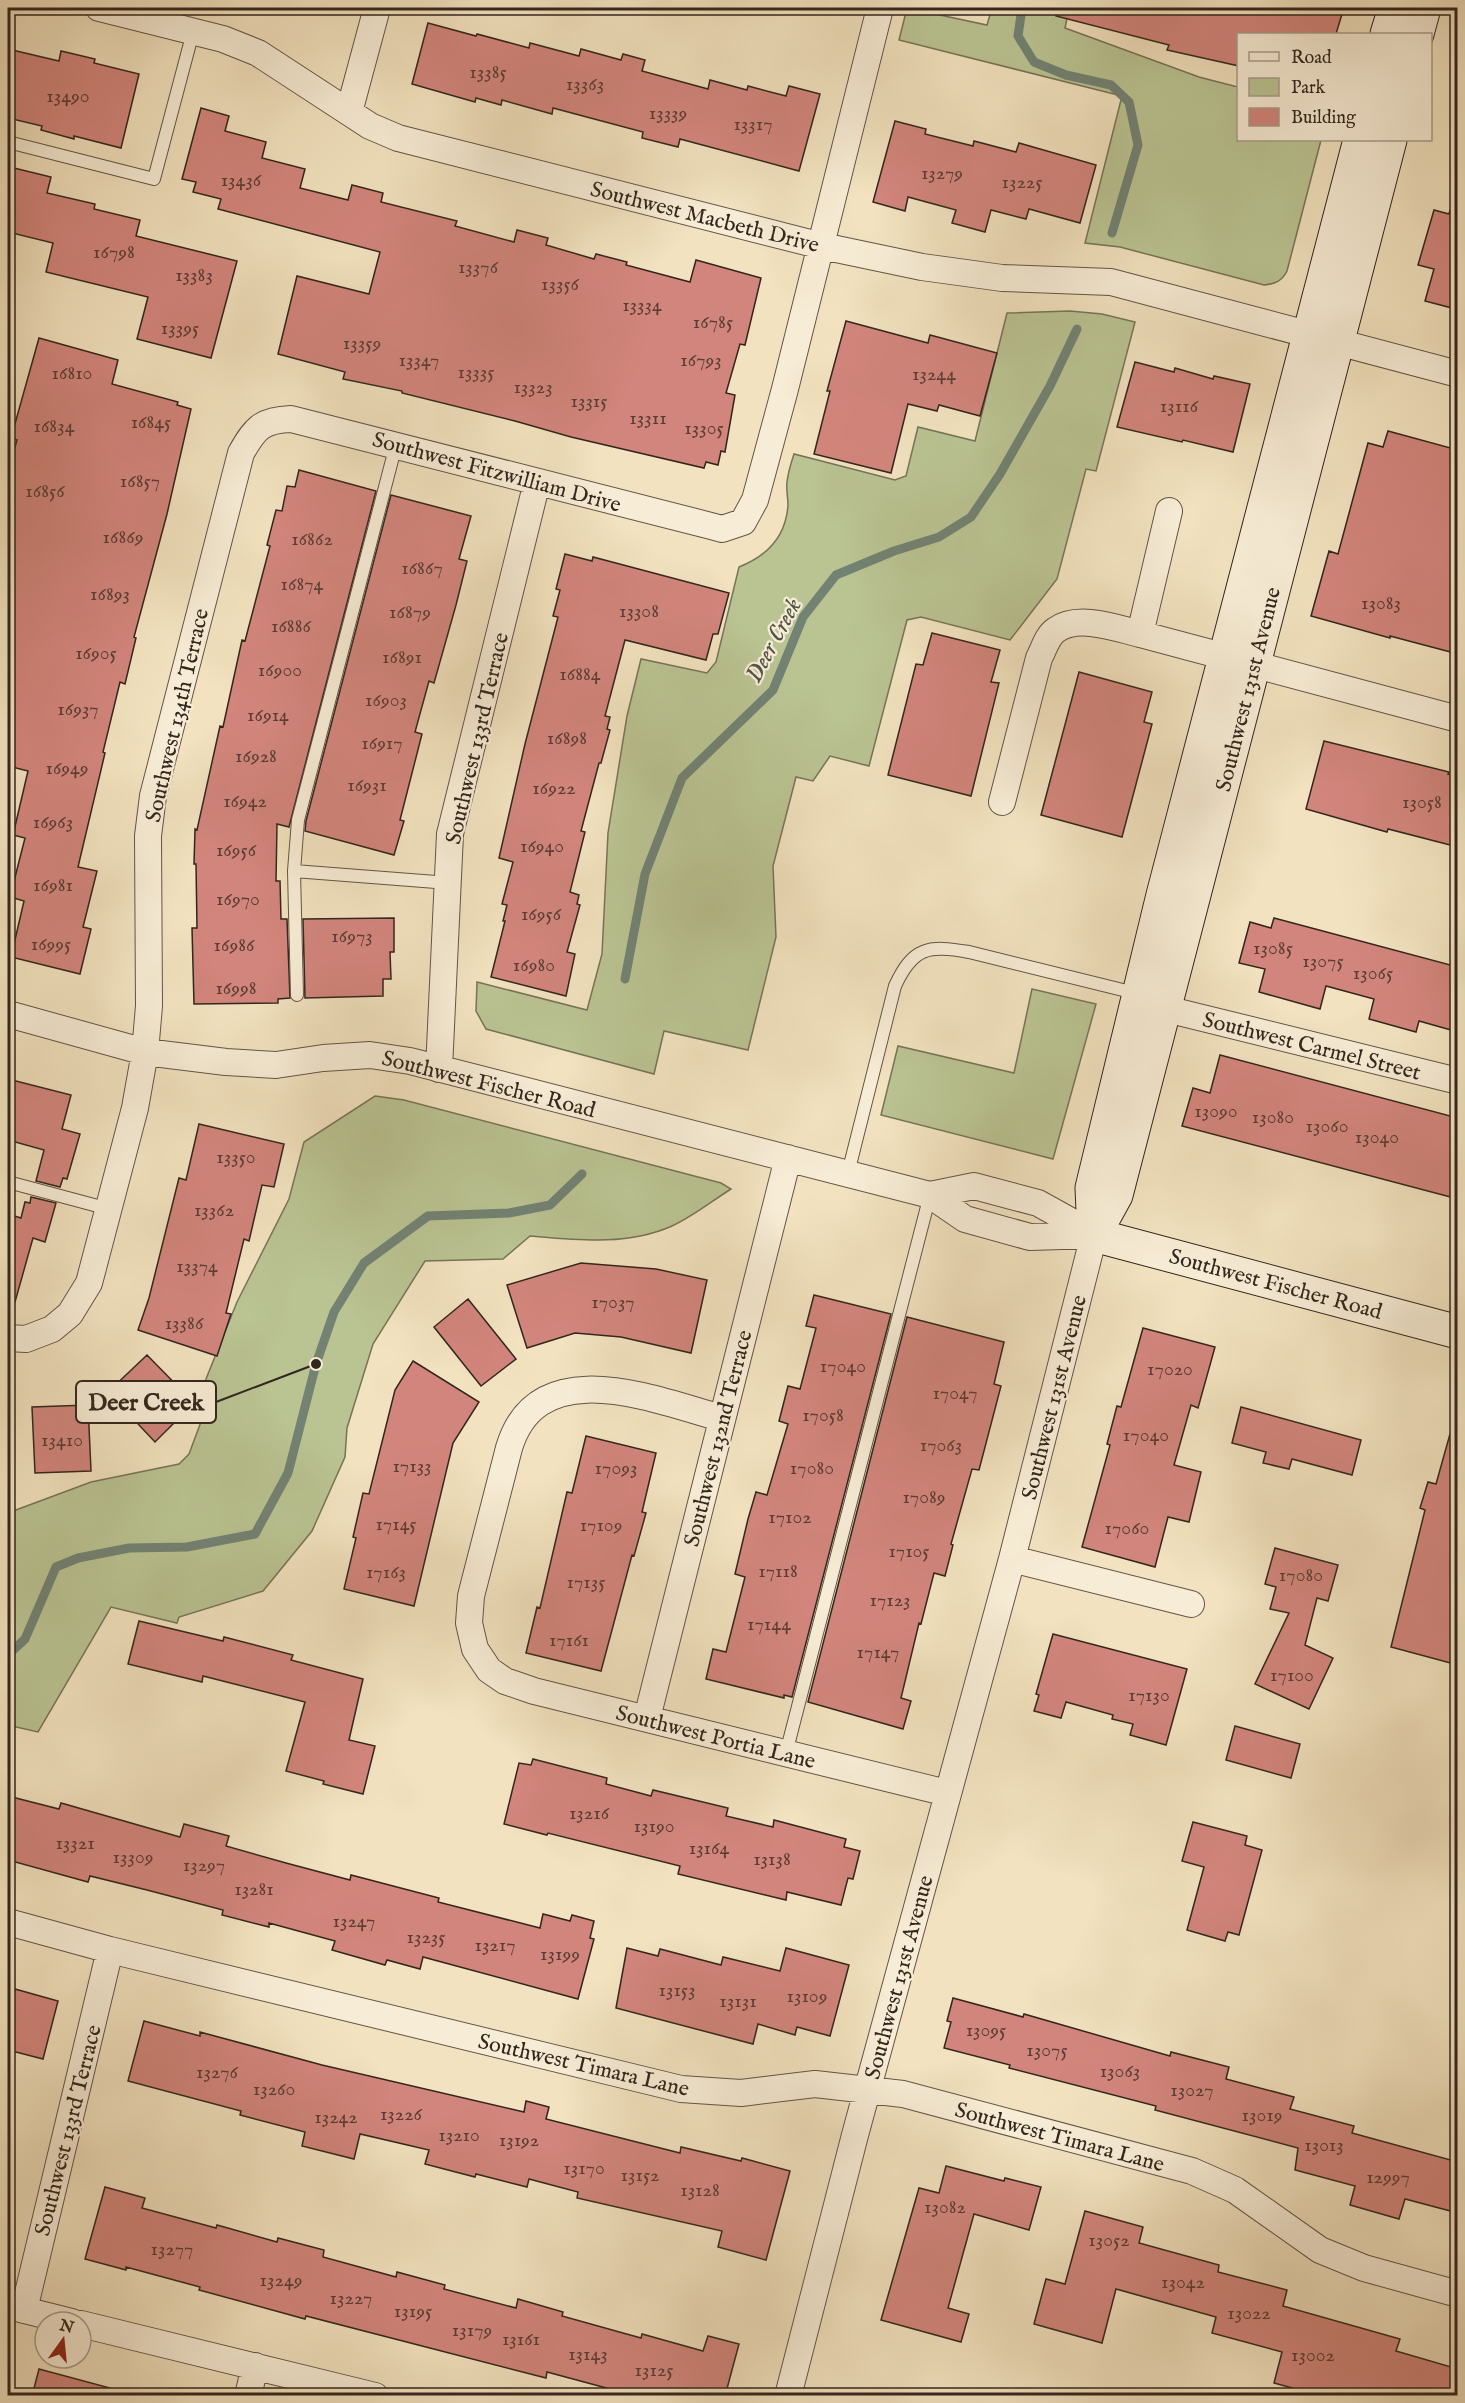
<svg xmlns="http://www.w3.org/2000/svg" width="1465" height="2403" font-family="'IM FELL English',serif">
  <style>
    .green { fill: #bac392; stroke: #767458; stroke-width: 1.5 }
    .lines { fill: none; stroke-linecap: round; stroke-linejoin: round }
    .stream { stroke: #728273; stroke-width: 9 }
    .building { fill: #d2857c; stroke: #32261d; stroke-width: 1.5 }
    .lane-casing { stroke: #625546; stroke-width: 14 }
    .street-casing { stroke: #625546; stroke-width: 28 }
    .secondary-casing { stroke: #32261d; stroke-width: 35 }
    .lane { stroke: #f7ecd5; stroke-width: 12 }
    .street { stroke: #f7ecd5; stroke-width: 26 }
    .secondary { stroke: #f7ecd5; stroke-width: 33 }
    .labels { text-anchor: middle; stroke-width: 4.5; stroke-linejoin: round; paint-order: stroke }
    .number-label { font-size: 20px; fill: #5a3e35 }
    .street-label { font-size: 22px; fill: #32261d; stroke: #f7ecd5 }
    .water-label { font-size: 24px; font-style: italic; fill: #525448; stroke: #f7ecd5 }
    .leader { fill: none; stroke: #32261d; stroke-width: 2 }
    .callout-dot { fill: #32261d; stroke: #f7ecd5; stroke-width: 2 }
    .callout { fill: #f7ecd5; stroke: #32261d; stroke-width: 2 }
    .callout-label { font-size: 24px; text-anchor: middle; font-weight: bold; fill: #32261d }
  </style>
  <rect width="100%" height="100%" fill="#f2e2bf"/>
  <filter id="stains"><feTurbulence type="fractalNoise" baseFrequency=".00333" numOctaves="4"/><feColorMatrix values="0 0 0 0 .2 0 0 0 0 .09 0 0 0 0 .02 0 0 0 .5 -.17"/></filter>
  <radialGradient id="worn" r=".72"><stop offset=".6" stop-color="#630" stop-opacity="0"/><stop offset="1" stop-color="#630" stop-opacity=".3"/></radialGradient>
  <path class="green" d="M907,8l80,17 5,-17h80l-3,1 -4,19 134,49 39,10v53h83l-34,131c-5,10 -12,13 -23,14l-144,-38 -35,-4 37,-147 -223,-56z
    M1070,311l32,3 33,8 -39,149 -10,-2 -29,110 -47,61 -89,-23 -14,3 -38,146 -39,-10 -17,25 -17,-4 -23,89 3,71 -28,113 -84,-19 -10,43 -168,-45 -10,-18 1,-29 110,28 15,-56 6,-121 19,-117 14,-57 66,14 9,-11 23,-95c28,-11 47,-31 49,-62 0,-8 -2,-15 -1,-23 1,-9 4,-19 7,-28l101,26 11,-4 12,-49 57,14 32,-128z
    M1032,989l64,15 -43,155 -172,-44 17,-69 116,27z
    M375,1096l29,4 317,83 10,6c-19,12 -39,28 -59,37 -45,20 -95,14 -142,10l-27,23 -78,2 -52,83 -26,84 -2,29 -33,74 -49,60 -84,26 -2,6 -66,-16 -73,125 -26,-6 -4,5v-215l8,-6 75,-28 88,-18 10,-10 13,-35 4,-40 31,-77 52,-103 15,-57z"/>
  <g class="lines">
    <path class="stream" d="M1022,8l-4,28 16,26 32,13 45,10 18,17 9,43 -26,88
      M625,979l20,-105 37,-96 91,-88 30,-73 33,-42 58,-24 45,-14 32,-20 29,-43 50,-88 27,-57
      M8,1655l17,-16 31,-72 22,-9 51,-10 58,-1 68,-13 33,-61 28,-109 18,-52 30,-49 64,-47 81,-3 41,-8 32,-31"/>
  </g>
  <path class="building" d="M1057,8h275l-1,3 11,3 -6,20h-97v32l-72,-16 2,-5 -113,-29z
    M428,23l48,13 1,-2 52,14 1,-5 49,13 2,-7 40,11 2,-6 22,6 -3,11 66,18 2,-9 37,10 1,-4 38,10 3,-10 31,8 -21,77 -119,-32 -2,8 -36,-9 1,-6 -90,-24 -1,6 -50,-14 -1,5 -25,-7 -1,4 -63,-18z
    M8,49l51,12 2,-10 34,8 -1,4 45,11 -18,74 -47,-12v3l-33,-9 1,-4 -34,-8z
    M201,108l28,8 -4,15 41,11 -4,16 43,11 -5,19 48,12 4,-15 31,8 -2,9 76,19 -2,5 59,16 3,-12 31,8 -2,7 48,14 2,-5 31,8 -1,3 64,17 6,-22 65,18 -16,67 -5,-1 -14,49 9,2 -10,57 -4,-1 -3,14 -12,-3 -2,6 -133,-31 -56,-16 -113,-28v-2l-59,-12 2,-7 -67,-18 19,-78 72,18 11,-42 -162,-43 3,-10 -28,-7 3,-10 -14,-3z
    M895,121l31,8 -1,5 48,12 1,-5 42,11 3,-9 77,22 -16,58 -51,-14 -3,10 -35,-9 -6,22 -33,-9 4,-13 -48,-13 -3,14 -32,-9z
    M14,168l37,9 -4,16 48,11 -1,5 46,11 -4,16 101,25 -26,97 -74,-19 11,-42 -102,-25 7,-29 -45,-11v-38z
    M1434,210l15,4 1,-4 8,1v78l-6,19 -27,-7 9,-32 -16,-4z
    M846,321l82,22 2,-8 67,18 -17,63 -41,-11 -2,6 -29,-7 -17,69 -77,-19 16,-63h-3z
    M39,338l79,22 -6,24 66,18 -1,3 14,4 -24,105 -33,123 2,1 -11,46 -5,-2 -17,70 2,1 -27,114 19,4 -14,56 8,2 -11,45 -69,-17 13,-56 -14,-4 15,-59 -12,-3 15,-64 -20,-5v-294l9,-32 -6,-2z
    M1135,362l39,10 1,-4 38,11 1,-3 36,8 -17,68 -50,-12 -1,2 -65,-15z
    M1388,431l70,19v204l-68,-18v2l-79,-22 18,-65 9,3 30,-111 15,4z
    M299,470l77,21 -87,336 -12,-3 -1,57h4l1,38h6l3,79 -12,1v4l-84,1 -2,-76h5l-1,-64h-2l1,-35 2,1 23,-104 3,1 19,-87 3,1 25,-95 -3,-1 9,-35 6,1 5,-25 8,1z
    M391,495l80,21 -12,43 8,2 -11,44 -22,78 -5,-2 -14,51 7,2 -22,86 4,1 -10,34 -89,-24 1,-10z
    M565,554l27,7 1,-4 136,36 -11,41h-5l-7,26 -81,-20 -20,76 5,1 -3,12 3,1 -9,33h-2l-18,68 4,1 -15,60 9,3 -2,9 3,1 -13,47 8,2 -9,42 -75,-19 14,-56h-2l4,-16 -5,-1 11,-42 -14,-4 26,-114 33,-127 -5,-1 7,-26 -4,-1z
    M932,633l68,17 -9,32 8,1 -28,113 -83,-21 28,-111 7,1z
    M1079,672l73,20 -8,30 8,2 -30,113 -81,-22z
    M1324,741l125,31 -1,2 10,3v70l-70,-18 -1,3 -81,-23z
    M394,918v34h-4l1,27h-8v17l-78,2 -2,-79z
    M1274,918l184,49v65l-39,-11 -3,11 -47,-13 5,-20 -48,-13 -6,23 -61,-17 6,-23 -26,-6 11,-41 21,6z
    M1220,1055l238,63v81l-276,-73 11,-38 17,5z
    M8,1079l63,16 -9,34 18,5 -13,45 -4,-1 -3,9 -24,-6 8,-31 -36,-10z
    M199,1124l85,20 -10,43 -12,-2 -13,56 -5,-2 -18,74 5,1 -14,42 -79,-26 11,-32 30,-120 7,2z
    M31,1197l25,6 -11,39 -12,-4 -18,64 -7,-1v-87l13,4 4,-16 5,1z
    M581,1263l75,6 51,11 -16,73 -70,-16 -46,-4 -48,15 -20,-63z
    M814,1295l77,19 -99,383 -8,-2v3l-78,-19 7,-30 13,3 19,-75 -10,-3 13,-55 8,-27 11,3 21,-71 -9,-3 9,-35 12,3 16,-61 -10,-2z
    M468,1299l48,60 -35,27 -47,-59z
    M907,1317l97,25 -10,42 7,2 -22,84 -7,-1 -21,75 2,1 -8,31 -11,-3 -13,51 -2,-1 -18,75 10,3 -8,28 -95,-27z
    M1143,1328l72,19 -17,61 -7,-3 -17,60 27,7 -12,50 -21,-5 -13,50 -73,-20 28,-102 -3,-1 10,-38 4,1z
    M147,1355l47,48 -39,39 -47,-50z
    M413,1361l66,41 -26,41 -39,163 -70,-17 12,-51 -3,-1 10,-44 6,1 26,-104z
    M88,1405l3,66 -56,2 -3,-66z
    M1241,1407l120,33 -9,35 -60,-16 -3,10 -26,-6 3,-11 -34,-9z
    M1450,1434l8,1v230l-67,-18 34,-137 -5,-2 8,-26 8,2z
    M586,1436l70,17 -14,59 4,1 -12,43 -2,-1 -31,116 -75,-18 11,-46 3,1 27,-116 5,1z
    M1275,1548l63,17 -10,36 -11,-3 -12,47 28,13 -24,51 -54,-25 34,-71 -19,-4 6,-22 -11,-3z
    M139,1621l84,20 1,-4 69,18 -2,5 72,19 -14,61 26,6 -12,48 -40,-10 1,-3 -38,-10 19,-69 -102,-26 -1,6 -74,-18z
    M1053,1634l134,35 -21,76 -36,-10 3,-11 -21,-5 1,-4 -47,-13 -5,16 -27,-7 5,-16 -3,-1z
    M1235,1726l65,18 -9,34 -65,-18z
    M533,1759l74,19 -1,6 45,12 2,-6 75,18 -2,8 47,11 1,-7 72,19 -2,8 16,4 -7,28 -5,-1 -7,27 -54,-13 -1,8 -108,-26 2,-8 -132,-33 -1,2 -43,-11 15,-61 12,2z
    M8,1796l51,13 2,-6 119,34 4,-13 45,12 -3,10 60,17 64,17 1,-5 88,23 -1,4 102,26 3,-14 27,7 2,-6 22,6 -4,17 4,1 -16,60 -155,-42 -3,12 -33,-9 -2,5 -53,-15 3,-9 -66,-18v4l-47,-12 1,-5 -76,-20 -57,-14 -2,6 -80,-22z
    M1193,1822l54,14 -2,9 17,5 -23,85 -11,-3 -3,9 -38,-11 17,-63 -22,-6z
    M627,1948l31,8 2,-7 61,16 2,-8 57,14 6,-23 63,17 -19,71 -33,-9 -2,8 -37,-11 -5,20 -137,-36z
    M15,1989l43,12 -15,58 -35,-9v-33z
    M953,1998l70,19 1,-3 146,42 1,-4 58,15 -3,12 68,18 -4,12 64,17 -2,7 106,29v51l-53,-14 -6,20 -49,-14 5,-19 -60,-16 3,-22 -143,-38 1,-4 -147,-38 1,-3 -66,-17 7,-26 -4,-1z
    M144,2021l56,15v-4l122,33 202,47 2,-11 23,6 -3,12 134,34 1,-6 60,14 1,-3 48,13 -24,89 -48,-13 4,-16 -145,-33 1,-6 -49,-13 -2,8 -51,-13 -1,3 -50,-13 4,-14 -69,-16 -6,25 -52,-13 3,-14 -65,-17 1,-4 -113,-30z
    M946,2166l58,15 1,-3 36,9 -12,43 -55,-16 -26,94 21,6 -8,28 -80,-22 38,-132 20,5z
    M105,2187l40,11 -3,10 74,20 1,-3 60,17 1,-4 46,12 -1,7 73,20 1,-5 48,13 -1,4 72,19 2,-9 45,13 -1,4 79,22 1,-4 61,17 5,-15 31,8 -14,52h-89l-89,-24 -1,6 -240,-62 -1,3 -106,-29 1,-3 -74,-20v3l-41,-11z
    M1085,2211l58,16 -4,16 80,22 -1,7 69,18 -4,16 117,33 -4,12 62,18v27h-137l-47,-13 8,-31 -70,-19 4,-16 -100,-28 -14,54 -68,-19 12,-45 19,5z
    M39,2369l71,19 -1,8h-77z"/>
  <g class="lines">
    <g class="lane-casing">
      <path id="lane" d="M8,142l146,37 39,-147
        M294,871l155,12
        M297,995l-3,-124 4,-51 98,-375
        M848,1173l47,-187c18,-39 33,-41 74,-34l170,42
        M8,1182l101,27
        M786,1753l144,-558"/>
    </g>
    <g class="street-casing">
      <path id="street" d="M99,8l124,31 35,14 112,73 28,12 424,108 100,21 80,11 109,4 347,92
        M349,112l28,-104
        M1140,634l29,-123
        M1002,802l37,-144c5,-9 8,-22 17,-28 22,-16 60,-2 84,4l318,85
        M1166,1009l292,72
        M8,1014l137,38 81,10 50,3 47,-7 47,-3 40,6 520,134 35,24 65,18 64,-2
        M439,1069l11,-235 87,-352
        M930,1195l44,-9 64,17 56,31
        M8,1338l18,1 26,-10 18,-15 19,-31 46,-175 10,-56 4,-46 -1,-170 5,-40 88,-343c14,-25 21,-33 50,-34l420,107 11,3 21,-7 12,-22 30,-111 95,-381
        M721,1418c-66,-18 -183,-67 -212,30l-38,148 -2,27 6,26 14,21 16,11 29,10 413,102
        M1012,1559l179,45
        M647,1718l141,-560
        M8,1922l102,28 571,139 60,4 74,-9 88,10 289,77 43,19 85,60 44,18 94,26
        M8,2306l64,16
        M24,2310l86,-360
        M81,2324l294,72
        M248,2396l7,-30
        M788,2396l67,-261 157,-576 82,-324"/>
    </g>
    <g class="secondary-casing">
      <path id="secondary" d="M1387,34l8,-26
        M1417,34l7,-26
        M1094,1235l22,-40 274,-1055
        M1094,1235l-2,-47 71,-293 197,-755
        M1094,1235l364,97"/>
    </g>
    <use href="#lane" class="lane"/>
    <use href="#street" class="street"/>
    <use href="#secondary" class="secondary"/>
  </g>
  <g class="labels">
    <g class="number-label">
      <text x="488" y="78">13385</text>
      <text x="585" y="90">13363</text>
      <text x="68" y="102">13490</text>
      <text x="668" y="119">13339</text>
      <text x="753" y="130">13317</text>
      <text x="942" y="179">13279</text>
      <text x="241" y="186">13436</text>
      <text x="1022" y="188">13225</text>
      <text x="114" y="258">16798</text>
      <text x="478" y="273">13376</text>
      <text x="194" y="281">13383</text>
      <text x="560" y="290">13356</text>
      <text x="642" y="311">13334</text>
      <text x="713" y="328">16785</text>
      <text x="180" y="334">13395</text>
      <text x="362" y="349">13359</text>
      <text x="419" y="366">13347</text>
      <text x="701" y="366">16793</text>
      <text x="476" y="378">13335</text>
      <text x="72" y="379">16810</text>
      <text x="934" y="380">13244</text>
      <text x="533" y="393">13323</text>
      <text x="589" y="407">13315</text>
      <text x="1179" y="412">13116</text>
      <text x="648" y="424">13311</text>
      <text x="151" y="428">16845</text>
      <text x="54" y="432">16834</text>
      <text x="704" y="434">13305</text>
      <text x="140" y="487">16857</text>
      <text x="45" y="497">16856</text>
      <text x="123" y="543">16869</text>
      <text x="312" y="545">16862</text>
      <text x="422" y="574">16867</text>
      <text x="302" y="590">16874</text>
      <text x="110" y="600">16893</text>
      <text x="1381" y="609">13083</text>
      <text x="639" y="617">13308</text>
      <text x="410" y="618">16879</text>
      <text x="291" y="632">16886</text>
      <text x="96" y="659">16905</text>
      <text x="402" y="663">16891</text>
      <text x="280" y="676">16900</text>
      <text x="580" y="680">16884</text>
      <text x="386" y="706">16903</text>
      <text x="78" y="715">16937</text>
      <text x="268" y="721">16914</text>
      <text x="567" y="744">16898</text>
      <text x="382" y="749">16917</text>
      <text x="256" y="762">16928</text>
      <text x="67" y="774">16949</text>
      <text x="367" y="791">16931</text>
      <text x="554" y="794">16922</text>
      <text x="245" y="807">16942</text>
      <text x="1422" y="808">13058</text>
      <text x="53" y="828">16963</text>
      <text x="542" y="852">16940</text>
      <text x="236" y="856">16956</text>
      <text x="53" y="891">16981</text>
      <text x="238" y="905">16970</text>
      <text x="541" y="920">16956</text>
      <text x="352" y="942">16973</text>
      <text x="51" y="950">16995</text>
      <text x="234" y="951">16986</text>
      <text x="1273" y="954">13085</text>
      <text x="1323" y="967">13075</text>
      <text x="534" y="971">16980</text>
      <text x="1373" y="979">13065</text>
      <text x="236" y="994">16998</text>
      <text x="1216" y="1117">13090</text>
      <text x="1273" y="1123">13080</text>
      <text x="1327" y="1132">13060</text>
      <text x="1377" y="1143">13040</text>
      <text x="236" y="1163">13350</text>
      <text x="214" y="1216">13362</text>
      <text x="197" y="1272">13374</text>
      <text x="613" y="1308">17037</text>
      <text x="184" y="1329">13386</text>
      <text x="843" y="1372">17040</text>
      <text x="1170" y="1375">17020</text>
      <text x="955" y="1399">17047</text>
      <text x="823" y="1421">17058</text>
      <text x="1146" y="1441">17040</text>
      <text x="62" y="1446">13410</text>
      <text x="941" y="1451">17063</text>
      <text x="412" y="1472">17133</text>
      <text x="616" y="1474">17093</text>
      <text x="812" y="1474">17080</text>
      <text x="924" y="1503">17089</text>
      <text x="790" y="1523">17102</text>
      <text x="396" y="1530">17145</text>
      <text x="601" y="1531">17109</text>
      <text x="1127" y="1534">17060</text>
      <text x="909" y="1557">17105</text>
      <text x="778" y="1577">17118</text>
      <text x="386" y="1578">17163</text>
      <text x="1301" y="1581">17080</text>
      <text x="586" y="1588">17135</text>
      <text x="890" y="1606">17123</text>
      <text x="769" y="1630">17144</text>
      <text x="569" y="1646">17161</text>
      <text x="878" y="1658">17147</text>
      <text x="1292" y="1681">17100</text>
      <text x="1149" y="1701">17130</text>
      <text x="589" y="1819">13216</text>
      <text x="654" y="1832">13190</text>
      <text x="75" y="1849">13321</text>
      <text x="709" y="1854">13164</text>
      <text x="133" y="1863">13309</text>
      <text x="772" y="1865">13138</text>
      <text x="204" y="1871">13297</text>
      <text x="254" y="1895">13281</text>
      <text x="354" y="1927">13247</text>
      <text x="426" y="1943">13235</text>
      <text x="495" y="1951">13217</text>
      <text x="560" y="1960">13199</text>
      <text x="677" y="1996">13153</text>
      <text x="807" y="2002">13109</text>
      <text x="738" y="2007">13131</text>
      <text x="986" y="2036">13095</text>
      <text x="1047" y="2056">13075</text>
      <text x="1120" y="2077">13063</text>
      <text x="217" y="2078">13276</text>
      <text x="274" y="2095">13260</text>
      <text x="1192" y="2096">13027</text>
      <text x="401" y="2120">13226</text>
      <text x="1262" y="2121">13019</text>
      <text x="336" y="2123">13242</text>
      <text x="459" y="2141">13210</text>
      <text x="519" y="2146">13192</text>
      <text x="1324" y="2151">13013</text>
      <text x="584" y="2174">13170</text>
      <text x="640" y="2181">13152</text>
      <text x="1388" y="2183">12997</text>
      <text x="700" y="2196">13128</text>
      <text x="945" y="2213">13082</text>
      <text x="1109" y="2246">13052</text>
      <text x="172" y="2255">13277</text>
      <text x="281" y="2286">13249</text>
      <text x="1183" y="2288">13042</text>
      <text x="351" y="2304">13227</text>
      <text x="413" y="2317">13195</text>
      <text x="1249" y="2319">13022</text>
      <text x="472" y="2336">13179</text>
      <text x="521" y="2345">13161</text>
      <text x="588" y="2360">13143</text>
      <text x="1313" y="2361">13002</text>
      <text x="654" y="2376">13125</text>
    </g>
    <g class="street-label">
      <text transform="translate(705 216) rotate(14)" y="8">Southwest Macbeth Drive</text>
      <text transform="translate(497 471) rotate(15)" y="8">Southwest Fitzwilliam Drive</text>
      <text transform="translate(1247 689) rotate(-76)" y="8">Southwest 131st Avenue</text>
      <text transform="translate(176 715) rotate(-77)" y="8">Southwest 134th Terrace</text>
      <text transform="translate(476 738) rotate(-77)" y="8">Southwest 133rd Terrace</text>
      <text transform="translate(1312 1045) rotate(14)" y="8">Southwest Carmel Street</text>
      <text transform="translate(489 1083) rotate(14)" y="8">Southwest Fischer Road</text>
      <text transform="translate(1276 1283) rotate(15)" y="8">Southwest Fischer Road</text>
      <text transform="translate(1053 1397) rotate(-76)" y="8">Southwest 131st Avenue</text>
      <text transform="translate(717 1438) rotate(-76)" y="8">Southwest 132nd Terrace</text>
      <text transform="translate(716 1736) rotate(14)" y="8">Southwest Portia Lane</text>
      <text transform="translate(898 1977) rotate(-75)" y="8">Southwest 131st Avenue</text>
      <text transform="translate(584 2064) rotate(13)" y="8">Southwest Timara Lane</text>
      <text transform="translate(67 2130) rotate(-76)" y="8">Southwest 133rd Terrace</text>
      <text transform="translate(1060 2136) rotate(15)" y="8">Southwest Timara Lane</text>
    </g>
    <g class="water-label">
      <text transform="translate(773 640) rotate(-62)" y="8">Deer Creek</text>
    </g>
  </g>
  <path class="leader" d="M316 1364L216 1402"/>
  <circle class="callout-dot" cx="316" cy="1364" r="6"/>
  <rect class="callout" x="76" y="1381" width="140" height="42" rx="6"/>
  <g class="callout-label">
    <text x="146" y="1410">Deer Creek</text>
  </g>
  <rect width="1465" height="2403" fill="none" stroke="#f2e2bf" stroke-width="30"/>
  <rect x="9" y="9" width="1447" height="2385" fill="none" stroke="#32261d" stroke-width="3"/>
  <rect x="15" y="15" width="1435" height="2373" fill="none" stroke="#32261d" stroke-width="1.5"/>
  <rect x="1237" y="33" width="195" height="108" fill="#f7ecd5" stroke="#a89d8b" stroke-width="1.5"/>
  <rect x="1249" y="52" width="30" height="9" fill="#f7ecd5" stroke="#a89d8b" stroke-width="1.5"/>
  <text x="1291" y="63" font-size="18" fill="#32261d">Road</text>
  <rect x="1249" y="78" width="30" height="18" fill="#bac392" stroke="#a89d8b" stroke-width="1.5"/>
  <text x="1291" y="93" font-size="18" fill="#32261d">Park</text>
  <rect x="1249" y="108" width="30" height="18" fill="#d2857c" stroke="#a89d8b" stroke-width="1.5"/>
  <text x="1291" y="123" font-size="18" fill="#32261d">Building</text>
  <g transform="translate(63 2340) rotate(15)"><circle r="28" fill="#f7ecd5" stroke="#a89d8b" stroke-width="1.5"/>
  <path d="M0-4.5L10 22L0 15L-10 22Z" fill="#8f2418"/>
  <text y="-9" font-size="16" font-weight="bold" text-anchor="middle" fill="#32261d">N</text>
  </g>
  <rect width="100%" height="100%" filter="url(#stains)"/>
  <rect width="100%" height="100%" fill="url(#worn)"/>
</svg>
